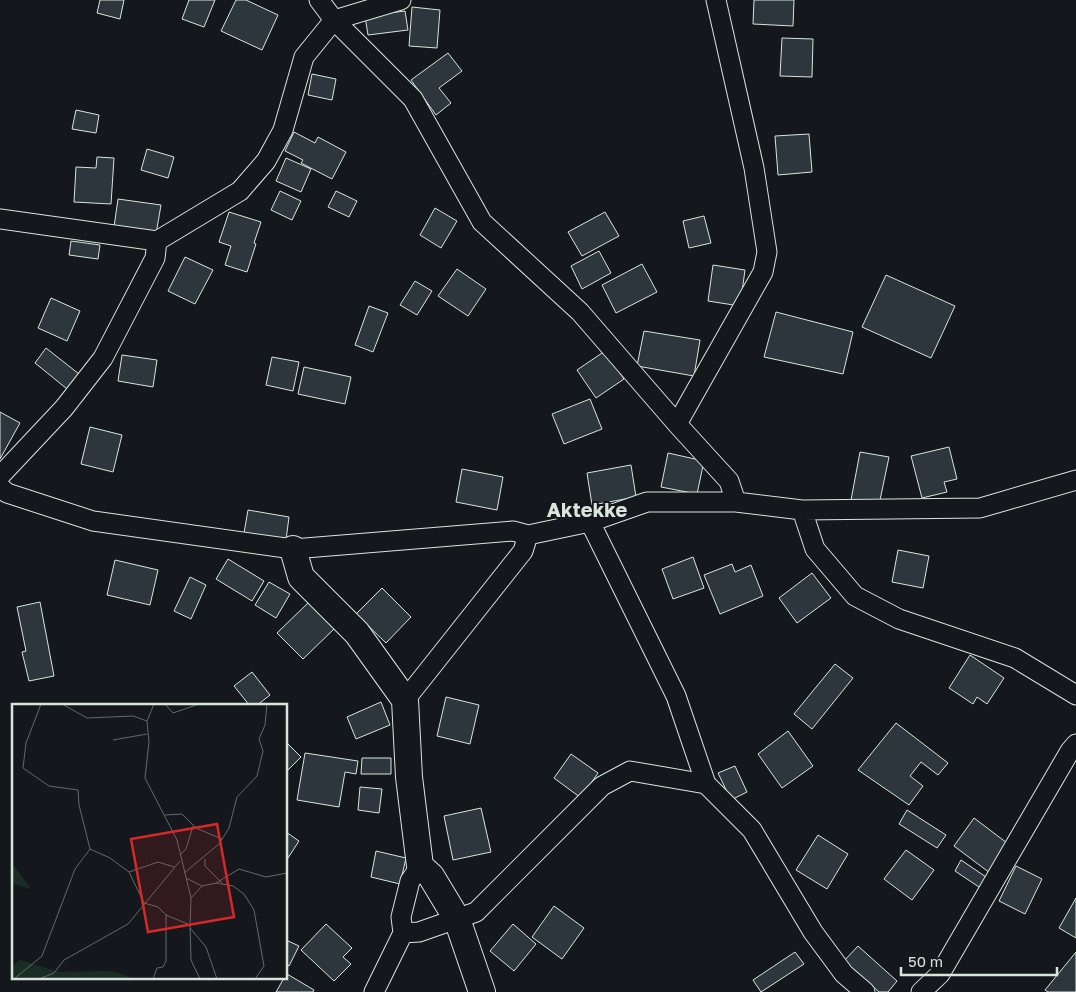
<svg xmlns="http://www.w3.org/2000/svg" width="1076" height="992" font-family="'Golos Text',sans-serif">
  <style>
    .building { fill: #2c363c; stroke: #d8e6dc }
    .lines { fill: none; stroke-linecap: round; stroke-linejoin: round }
    .street-casing { stroke: #d8e6dc; stroke-width: 21 }
    .secondary-casing { stroke: #d8e6dc; stroke-width: 28 }
    .street { stroke: #14181c; stroke-width: 19 }
    .secondary { stroke: #14181c; stroke-width: 26 }
    .labels { text-anchor: middle; stroke-width: 4; stroke-linejoin: round; paint-order: stroke }
    .quarter-label { font-size: 20px; font-weight: bold; fill: #d8e6dc; stroke: #14181c }
    .inset-road { fill: none; stroke: #626a69; stroke-width: 1 }
    .view { fill: #d62828; fill-opacity: 0.15; stroke: #d62828; stroke-width: 2.5 }
    .inset-edge { fill: none; stroke: #d8e6dc; stroke-width: 2.5 }
  </style>
  <rect width="100%" height="100%" fill="#14181c"/>
  <path class="building" d="M100,0h24l-4,19 -23,-6z
    M189,0h26l-11,27 -22,-8z
    M236,0h10l32,15 -16,35 -41,-19z
    M754,0h40l-1,26 -40,-2z
    M412,7l28,3 -3,38 -28,-2z
    M405,11l3,19 -40,5 -3,-19z
    M782,38l31,1 -1,38 -32,-1z
    M448,53l14,18 -23,17 12,15 -15,12 -25,-35z
    M312,74l24,5 -4,21 -24,-5z
    M76,110l23,5 -3,18 -24,-4z
    M294,132l21,11 3,-6 28,15 -14,27 -31,-16 2,-3 -18,-9z
    M809,134l3,38 -34,3 -3,-39z
    M147,149l27,8 -6,21 -27,-8z
    M97,157l17,1 -3,46 -37,-2 2,-35 20,1z
    M286,158l25,11 -10,23 -25,-11z
    M280,191l21,10 -9,19 -21,-10z
    M336,191l21,10 -8,16 -21,-10z
    M118,199l43,6 -5,29 -42,-7z
    M435,208l22,13 -16,27 -21,-13z
    M229,212l32,10 -7,21 2,1 -9,28 -22,-7 6,-19 -12,-4z
    M605,212l14,24 -37,20 -14,-24z
    M704,216l7,27 -22,5 -6,-27z
    M71,241l29,4 -2,14 -29,-4z
    M599,251l12,22 -29,16 -11,-23z
    M185,257l28,13 -18,34 -27,-13z
    M642,264l15,28 -41,21 -14,-28z
    M713,265l32,5 -5,36 -32,-5z
    M457,269l29,20 -18,27 -30,-20z
    M886,275l69,31 -24,52 -69,-31z
    M415,281l17,10 -15,24 -17,-10z
    M51,298l29,13 -13,30 -29,-13z
    M369,306l19,7 -15,39 -18,-7z
    M776,312l77,20 -10,42 -79,-17z
    M644,331l56,9 -6,36 -57,-10z
    M46,348l38,30 -12,15 -37,-30z
    M605,351l19,28 -28,19 -19,-28z
    M122,355l35,5 -4,27 -35,-6z
    M272,357l27,5 -6,29 -27,-6z
    M304,367l47,10 -6,27 -47,-10z
    M590,399l12,30 -38,15 -12,-30z
    M0,412l20,11 -20,36z
    M90,427l32,8 -9,37 -32,-8z
    M949,447l8,32 -13,3 3,10 -25,6 -11,-42z
    M860,452l29,5 -10,48 -28,-5z
    M668,453l36,8 -7,33 -36,-7z
    M631,465l5,32 -44,8 -5,-32z
    M462,469l41,8 -6,33 -41,-8z
    M248,510l41,7 -3,23 -42,-7z
    M898,550l31,6 -6,32 -31,-6z
    M693,557l11,31 -31,11 -11,-30z
    M228,559l36,22 -12,20 -36,-22z
    M115,560l43,10 -8,35 -43,-10z
    M732,564l3,8 16,-7 12,31 -43,18 -16,-39z
    M812,573l19,25 -34,25 -18,-25z
    M190,577l16,8 -15,34 -17,-8z
    M269,582l21,12 -14,24 -21,-13z
    M382,588l29,29 -25,26 -30,-29z
    M310,601l25,27 -32,31 -26,-26z
    M40,602l14,74 -25,5 -7,-29 4,-1 -9,-44z
    M970,655l34,23 -17,26 -10,-7 -4,7 -24,-16z
    M835,664l18,14 -41,51 -18,-15z
    M252,672l18,23 -14,11h-6l-16,-20z
    M446,697l33,8 -9,39 -33,-8z
    M381,702l9,23 -34,14 -9,-22z
    M896,723l52,40 -10,12 -17,-13 -11,14 13,10 -14,19 -51,-35z
    M788,731l25,35 -31,22 -24,-34z
    M286,742l15,15 -15,15z
    M305,753l53,8 -2,13 -11,-2 -6,35 -42,-7z
    M571,754l27,19 -17,25 -27,-20z
    M362,758h29v16h-30z
    M735,766l12,26 -16,8 -13,-27z
    M360,787l22,2 -3,24 -21,-3z
    M481,808l10,44 -38,8 -9,-44z
    M907,810l39,25 -9,13 -38,-24z
    M974,818l37,28 -21,27 -36,-27z
    M286,832l13,9 -13,20z
    M818,835l30,19 -21,35 -31,-19z
    M906,850l28,20 -22,30 -28,-21z
    M376,851l30,7 -6,26 -29,-7z
    M961,860l28,19 -7,10 -27,-18z
    M1016,866l26,13 -17,35 -26,-13z
    M1076,898v40l-17,-10z
    M554,906l30,22 -22,31 -30,-22z
    M326,924l26,24 -9,9 8,7 -17,17 -33,-31z
    M513,924l23,20 -22,27 -24,-20z
    M286,940l13,6 -10,20 -3,-2z
    M858,946l39,35 -9,11h-9l-35,-31z
    M795,952l9,12 -43,28 -8,-12z
    M1076,952v40h-28l-3,-2z
    M287,974l27,16 -1,2h-37l8,-14h2z"/>
  <g class="lines">
    <g class="street-casing">
      <path id="street" d="M319,0l15,20 79,79 69,123 98,90 97,112 52,57 7,21
        M0,219l157,22 83,-50 26,-30 17,-31 21,-73 30,-37 67,-20
        M677,424l86,-152 4,-20 -13,-84 -38,-168
        M0,476l64,-68 39,-50 52,-100 2,-17
        M0,487l7,6 86,28 200,28 220,-18 15,4 62,-13 57,-20h89l66,8 178,-2 96,-28
        M802,510l13,39 40,47 44,23 116,39 61,37
        M590,522l86,174 30,88 46,46 61,102 31,42 21,18
        M405,700l118,-149 5,-16
        M403,933l16,-1 57,-20 126,-126 28,-15 76,13
        M374,992l29,-59 -2,-16 9,-36 10,-15
        M921,992l19,-18 130,-223 6,-7"/>
    </g>
    <g class="secondary-casing">
      <path id="secondary" d="M293,549l8,28 56,56 48,67 4,77 11,89 11,10 26,43 25,73"/>
    </g>
    <use href="#street" class="street"/>
    <use href="#secondary" class="secondary"/>
  </g>
  <g class="labels">
    <g class="quarter-label">
      <text x="587" y="517">Aktekke</text>
    </g>
  </g>
  <g transform="translate(12 704)">
    <rect width="275" height="275" fill="#14181c"/>
    <path d="M0,160l3,3 16,22 -19,-6zM8,256l39,12 53,-1 23,8h-123v-12z" fill="#1a2d24"/>
    <path class="inset-road" d="M29,0l-15,39 -3,25 26,18 29,4 1,15 11,44M50,0l25,14 46,-2 14,5 2,21 -4,36 32,62 14,58 -1,27M153,0l8,9 26,-9M135,17l7,-17M101,36l34,-6M153,111l17,-1 14,14 26,11M78,145l20,9 19,14 15,31 14,4 8,8v46l-3,6 -6,1 -4,11M168,151l6,-6 7,-23M193,155v7l17,17M117,168l29,-10 16,5M172,169l35,-29 10,-16 8,-31 20,-21 6,-25 -4,-12 6,-14 2,-21M174,174l16,8M204,179l17,3 11,8 10,16 10,56 -9,13M179,194l11,-12 14,-3 23,-14 27,8 21,-4M154,211l24,10 1,35 9,19M178,224l16,19 11,32M2,275l28,-23 33,-87 15,-20M27,275l15,-6 10,-13 64,-36 52,-63"/>
    <path class="view" d="M205,120l17,93 -86,15 -17,-93z"/>
    <rect width="275" height="275" class="inset-edge"/>
  </g>
  <path d="M901 967v8h156v-8" fill="none" stroke="#d8e6dc" stroke-width="2.5"/>
  <text x="908" y="967" font-size="15" fill="#d8e6dc" stroke="#14181c" stroke-width="4" paint-order="stroke">50 m</text>
</svg>
